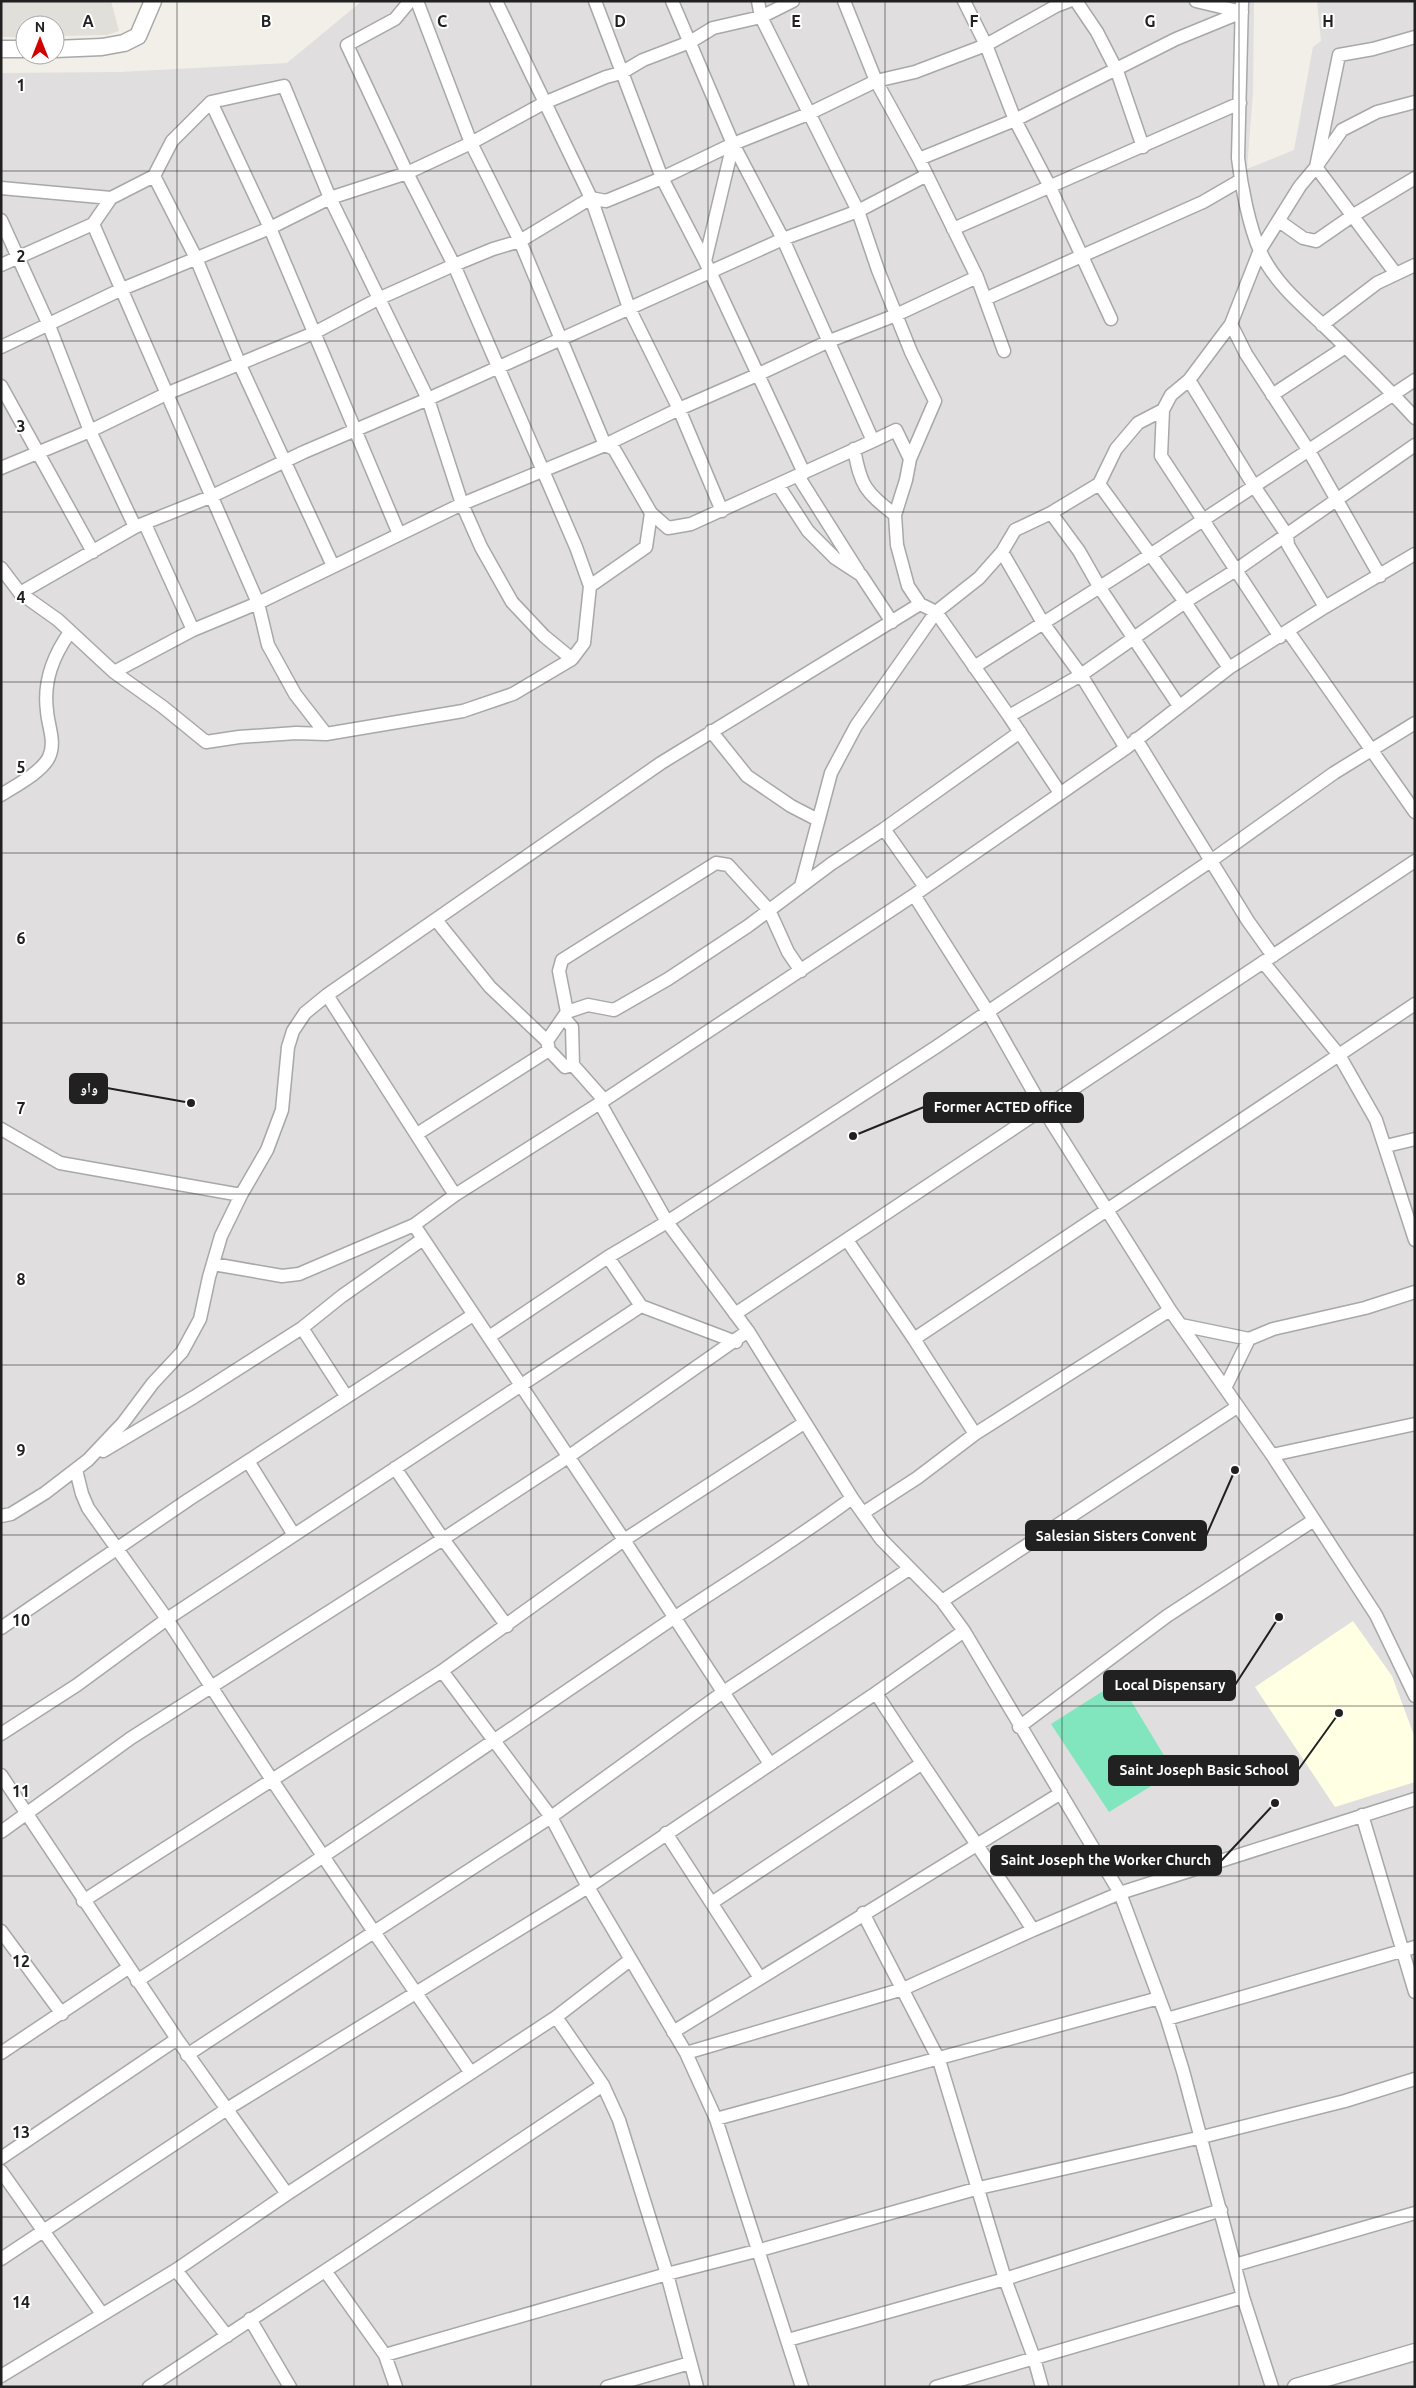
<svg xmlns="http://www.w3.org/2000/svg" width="1416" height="2388" font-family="Ubuntu,'Noto Naskh Arabic',sans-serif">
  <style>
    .residential { fill: #e0dede }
    .education { fill: #ffffe4 }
    .airport { fill: #e1dfd9 }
    .pitch { fill: #81e6be }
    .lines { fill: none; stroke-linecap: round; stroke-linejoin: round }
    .minor-casing { stroke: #a8a8a8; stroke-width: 15 }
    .tertiary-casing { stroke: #a8a8a8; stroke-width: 19 }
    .minor { stroke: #fff; stroke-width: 12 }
    .tertiary { stroke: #fff; stroke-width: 16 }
    .grid { fill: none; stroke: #212121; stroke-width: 1; stroke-opacity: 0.55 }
    .grid-label { font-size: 16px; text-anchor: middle; font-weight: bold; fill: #212121; stroke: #fff; stroke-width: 4; stroke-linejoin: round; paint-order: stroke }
    .leader { fill: none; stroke: #212121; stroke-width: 2 }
    .callout-dot { fill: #212121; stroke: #fff; stroke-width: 2 }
    .callout { fill: #212121; stroke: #212121; stroke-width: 2 }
    .callout-label { font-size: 14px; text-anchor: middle; font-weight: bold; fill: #fff }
  </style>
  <rect width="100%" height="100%" fill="#f2efe8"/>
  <path class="residential" d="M362,1h892l-1,91 -6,77 47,-19 19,-103 8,-6 -4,-40h98v2386h-1414v-2314l119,-1 167,-9z"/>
  <path class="education" d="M1353,1621l39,55 23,62v44l-80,25 -80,-120z"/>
  <path class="airport" d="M1,1h110l8,30 -12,4 -52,1v-11h-30v12h-24z"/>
  <path class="pitch" d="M1119,1681l55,91 -65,40 -58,-88z"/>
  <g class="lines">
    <g class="minor-casing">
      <path id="minor" d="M417,1l54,142 49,98 85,204 9,4 37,64
        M496,1l95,197 38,110 50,101 43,102
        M595,1l67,177 43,83 99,212
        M672,1l61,143 50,95 90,202 23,-11 14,29 -4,21 -11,35 2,30 11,41 12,18
        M758,1l3,16 97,194 20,59 33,82 24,49 -25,58
        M844,1l32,80 43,78 58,118 27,74
        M964,1l22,44 29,75 34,65 62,134
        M1076,1l21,31 20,39 26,76
        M1196,1l46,11
        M1242,1l-4,157c3,27 11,68 22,93 13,29 38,51 61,72 32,31 64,62 94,95
        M211,102l59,126 129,306
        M919,159l96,-39 161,-81 66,-27
        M154,176l42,82 44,107 93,201
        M1,188l110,10 43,-22 18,-35 39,-39 73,-16 46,112 98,201 34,105 19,43 31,55 32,34 28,23
        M111,198l-18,26 165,379 10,42 27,49 31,40
        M1,220l47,103 42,108 45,96
        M1279,221l24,17 13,3 36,-25 63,-38
        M953,229l287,-126
        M705,261l28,-117
        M1,265l92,-41
        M1396,274l-80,-107 26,-37 35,-18 38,-10
        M985,299l218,-97 38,-22
        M1231,324l15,30 63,97 71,125
        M1322,325l55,-42 38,-18
        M1,347l121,-58 148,-61 60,-30 77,-25 64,-30 73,-40 62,-26 15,-4 22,-13 47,-18 23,-14 48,-11 32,-16
        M1189,380l65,106 33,49 1,10 37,62
        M1,386l92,166
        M1272,395l72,-47
        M1163,410l-2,46 119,181
        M854,449c7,38 11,42 41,66
        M1,468l89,-37 76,-37 148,-61 64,-34 76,-34 39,-16 27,-8 71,-43 15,3 56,-23 71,-34 75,-30 68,-33 39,-9 71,-27 70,-39 13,-5
        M798,476l60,95
        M1099,484l86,118 44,66
        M778,485l30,46 27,27 26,17 31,47
        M1051,513l28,38 21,37 79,118
        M145,524l48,106
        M1002,552l41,71 38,52 45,73
        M1,568l19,25 38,27 56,52 49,35 43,35 33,-5 57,-4 30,1 137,-23 50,-17 59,-35 12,-16 6,-57 -14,-39 -122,-282 -47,-92 -60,-128 48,-26 15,-18
        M590,586l56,-39 5,-34 17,15 23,-4 182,-83
        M20,593l115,-66 75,-30 94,-45 124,-53 355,-160 75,-28 69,-36
        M1288,631l127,181
        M974,667l176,-112 265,-175
        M114,672l79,-42 65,-27 204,-99 143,-59 74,-36 78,-34 70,-33 69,-27 81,-38
        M1009,716l72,-41 104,-73 51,-32 179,-125
        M711,731l36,45 44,30 27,14
        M1136,739l112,182 25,35
        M1,795c14,-9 41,-23 48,-38 7,-15 -1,-31 -2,-46 -4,-30 6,-55 23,-79
        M884,829l41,58
        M801,886l30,-113 25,-47 80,-114 43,-34 23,-26 13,-22 36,-17 48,-29 17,-35 22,-26 25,-13 8,-15 18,-15 42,-56 29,-74 40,-64 16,-19 23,-112 34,-6 42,-12
        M914,895l74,117 54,95 128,203 102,145 104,160 39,81
        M436,920l54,67 57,54 2,9 16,17 8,-2
        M1263,962l76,93 37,65 39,120
        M327,995l128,200
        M567,1012l21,-7 26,5 54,-31 80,-53 83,-62 53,-35 136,-97
        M564,1018l8,9 1,38 31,35
        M547,1041l20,-29 -8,-41 3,-11 154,-97 12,2 41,45 19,42 13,19
        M600,1103l67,119 81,109 104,167 29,41 61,62 22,30 156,262 47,126 16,52 60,226 29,90
        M1,1129l59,34 181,32
        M417,1134l132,-84
        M1386,1146l29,-7
        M414,1225l210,315 146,224
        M847,1240l67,99 61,95
        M213,1264l69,12 17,-2 115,-49 41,-30 145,-92 314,-208 212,-147 103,-80 96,-61 90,-53
        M641,1306l95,36
        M735,1314l680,-453
        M1181,1325l68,14 24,-10 92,-21 50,-16
        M489,1337l119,-80 59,-35 269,-175 276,-187 122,-87 81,-50
        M914,1339l501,-335
        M1225,1388l24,-49
        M346,1396l-44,-68 40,-32 81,-57
        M103,1451l91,-54 108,-69
        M1272,1455l143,-31
        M248,1461l46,74
        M395,1468l48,71 64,87
        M76,1470l6,24 6,14 79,111 105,161 102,152 177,-115 171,-124 187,-124
        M863,1513l54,-35 58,-44 195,-124
        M1,1516l10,-2 34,-21 43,-33 35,-37 30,-40 29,-31 18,-33 9,-42 12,-41 20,-41 26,-45 15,-40 6,-63 5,-16 12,-18 22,-18 334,-232 259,-159 16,8 73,104 51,77
        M942,1601l295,-194
        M1,1628l187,-128 285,-185
        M442,1671l109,146 37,70 98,166 30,66 86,268
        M876,1693c51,80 106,157 157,237
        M1019,1727l148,-111 147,-96
        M1,1734l76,-49 90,-66 474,-313 -33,-49
        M1,1775l176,264 110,155
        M1362,1815l53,177
        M1,1832l130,-94 312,-199 125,-82 180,-126
        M666,1833l94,145
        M83,1901l359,-230 182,-131 180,-117
        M713,1902l208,-138
        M863,1913l76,147 66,219 29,79 8,29
        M1,1931l61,83
        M137,1981c169,-112 336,-226 503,-340 70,-49 144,-92 212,-143
        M556,2017l47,68 16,35 48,154 30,113
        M1167,2019l248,-72
        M673,2032l388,-239
        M1,2053l127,-85
        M686,2053l217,-64 130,-59 87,-37 295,-94
        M187,2055l187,-123 97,141
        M716,2119l443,-121
        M1,2158l176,-119
        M1,2171l101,143
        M1,2259l226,-150 361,-222 288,-194 88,-62
        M1235,2265l180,-52
        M176,2270l51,66
        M326,2272l59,83 11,32
        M250,2319l40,68
        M788,2340l217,-61 216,-69
        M385,2355l282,-81 93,-24 219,-62 223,-51 143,-36 70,-22
        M1,2376l175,-106 111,-76 269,-177 74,-57
        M149,2387c152,-100 303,-200 454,-302
        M607,2387l83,-24
        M936,2387l307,-90"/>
    </g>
    <g class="tertiary-casing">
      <path id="tertiary" d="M1,49h24
        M55,49l47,-2 22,-4 14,-7 15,-35
        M1296,2387l119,-35"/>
    </g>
    <use href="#minor" class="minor"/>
    <use href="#tertiary" class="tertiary"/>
  </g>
  <path class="grid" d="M177,1v2386M354,1v2386M531,1v2386M708,1v2386M885,1v2386M1062,1v2386M1239,1v2386M1,171h1414M1,341h1414M1,512h1414M1,682h1414M1,853h1414M1,1023h1414M1,1194h1414M1,1365h1414M1,1535h1414M1,1706h1414M1,1876h1414M1,2047h1414M1,2217h1414"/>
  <g class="grid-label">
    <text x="88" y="27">A</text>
    <text x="266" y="27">B</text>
    <text x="442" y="27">C</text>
    <text x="620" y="27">D</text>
    <text x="796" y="27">E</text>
    <text x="974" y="27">F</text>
    <text x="1150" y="27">G</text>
    <text x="1328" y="27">H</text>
    <text x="21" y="91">1</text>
    <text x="21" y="262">2</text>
    <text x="21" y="432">3</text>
    <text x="21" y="603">4</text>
    <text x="21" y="773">5</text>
    <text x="21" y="944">6</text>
    <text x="21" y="1114">7</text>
    <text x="21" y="1285">8</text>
    <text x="21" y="1456">9</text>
    <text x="21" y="1626">10</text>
    <text x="21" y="1797">11</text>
    <text x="21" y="1967">12</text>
    <text x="21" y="2138">13</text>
    <text x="21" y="2308">14</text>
  </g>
  <path class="leader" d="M191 1103L107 1088M853 1136L924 1107M1235 1470L1206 1536M1279 1617L1235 1685M1339 1713L1298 1770M1275 1803L1221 1861"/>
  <g class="callout-dot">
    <circle cx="191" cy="1103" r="5"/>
    <circle cx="853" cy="1136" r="5"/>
    <circle cx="1235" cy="1470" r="5"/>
    <circle cx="1279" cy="1617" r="5"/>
    <circle cx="1339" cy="1713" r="5"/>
    <circle cx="1275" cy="1803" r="5"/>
  </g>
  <g class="callout">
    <rect x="70" y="1074" width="37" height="29" rx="5"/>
    <rect x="924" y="1093" width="159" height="29" rx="5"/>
    <rect x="1026" y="1521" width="180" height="29" rx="5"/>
    <rect x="1104" y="1671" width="131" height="29" rx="5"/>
    <rect x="1109" y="1756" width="189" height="29" rx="5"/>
    <rect x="991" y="1846" width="230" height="29" rx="5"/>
  </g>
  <g class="callout-label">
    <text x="89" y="1093">واو</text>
    <text x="1003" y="1112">Former ACTED office</text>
    <text x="1116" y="1541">Salesian Sisters Convent</text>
    <text x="1170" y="1690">Local Dispensary</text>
    <text x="1204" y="1775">Saint Joseph Basic School</text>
    <text x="1106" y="1865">Saint Joseph the Worker Church</text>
  </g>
  <rect width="1416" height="2388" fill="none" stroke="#212121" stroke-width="5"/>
  <g transform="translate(40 40)"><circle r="24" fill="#ffffff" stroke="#a6a6a6"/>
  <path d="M0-4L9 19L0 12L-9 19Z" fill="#d30001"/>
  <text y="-8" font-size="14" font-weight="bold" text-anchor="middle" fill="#212121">N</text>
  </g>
</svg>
